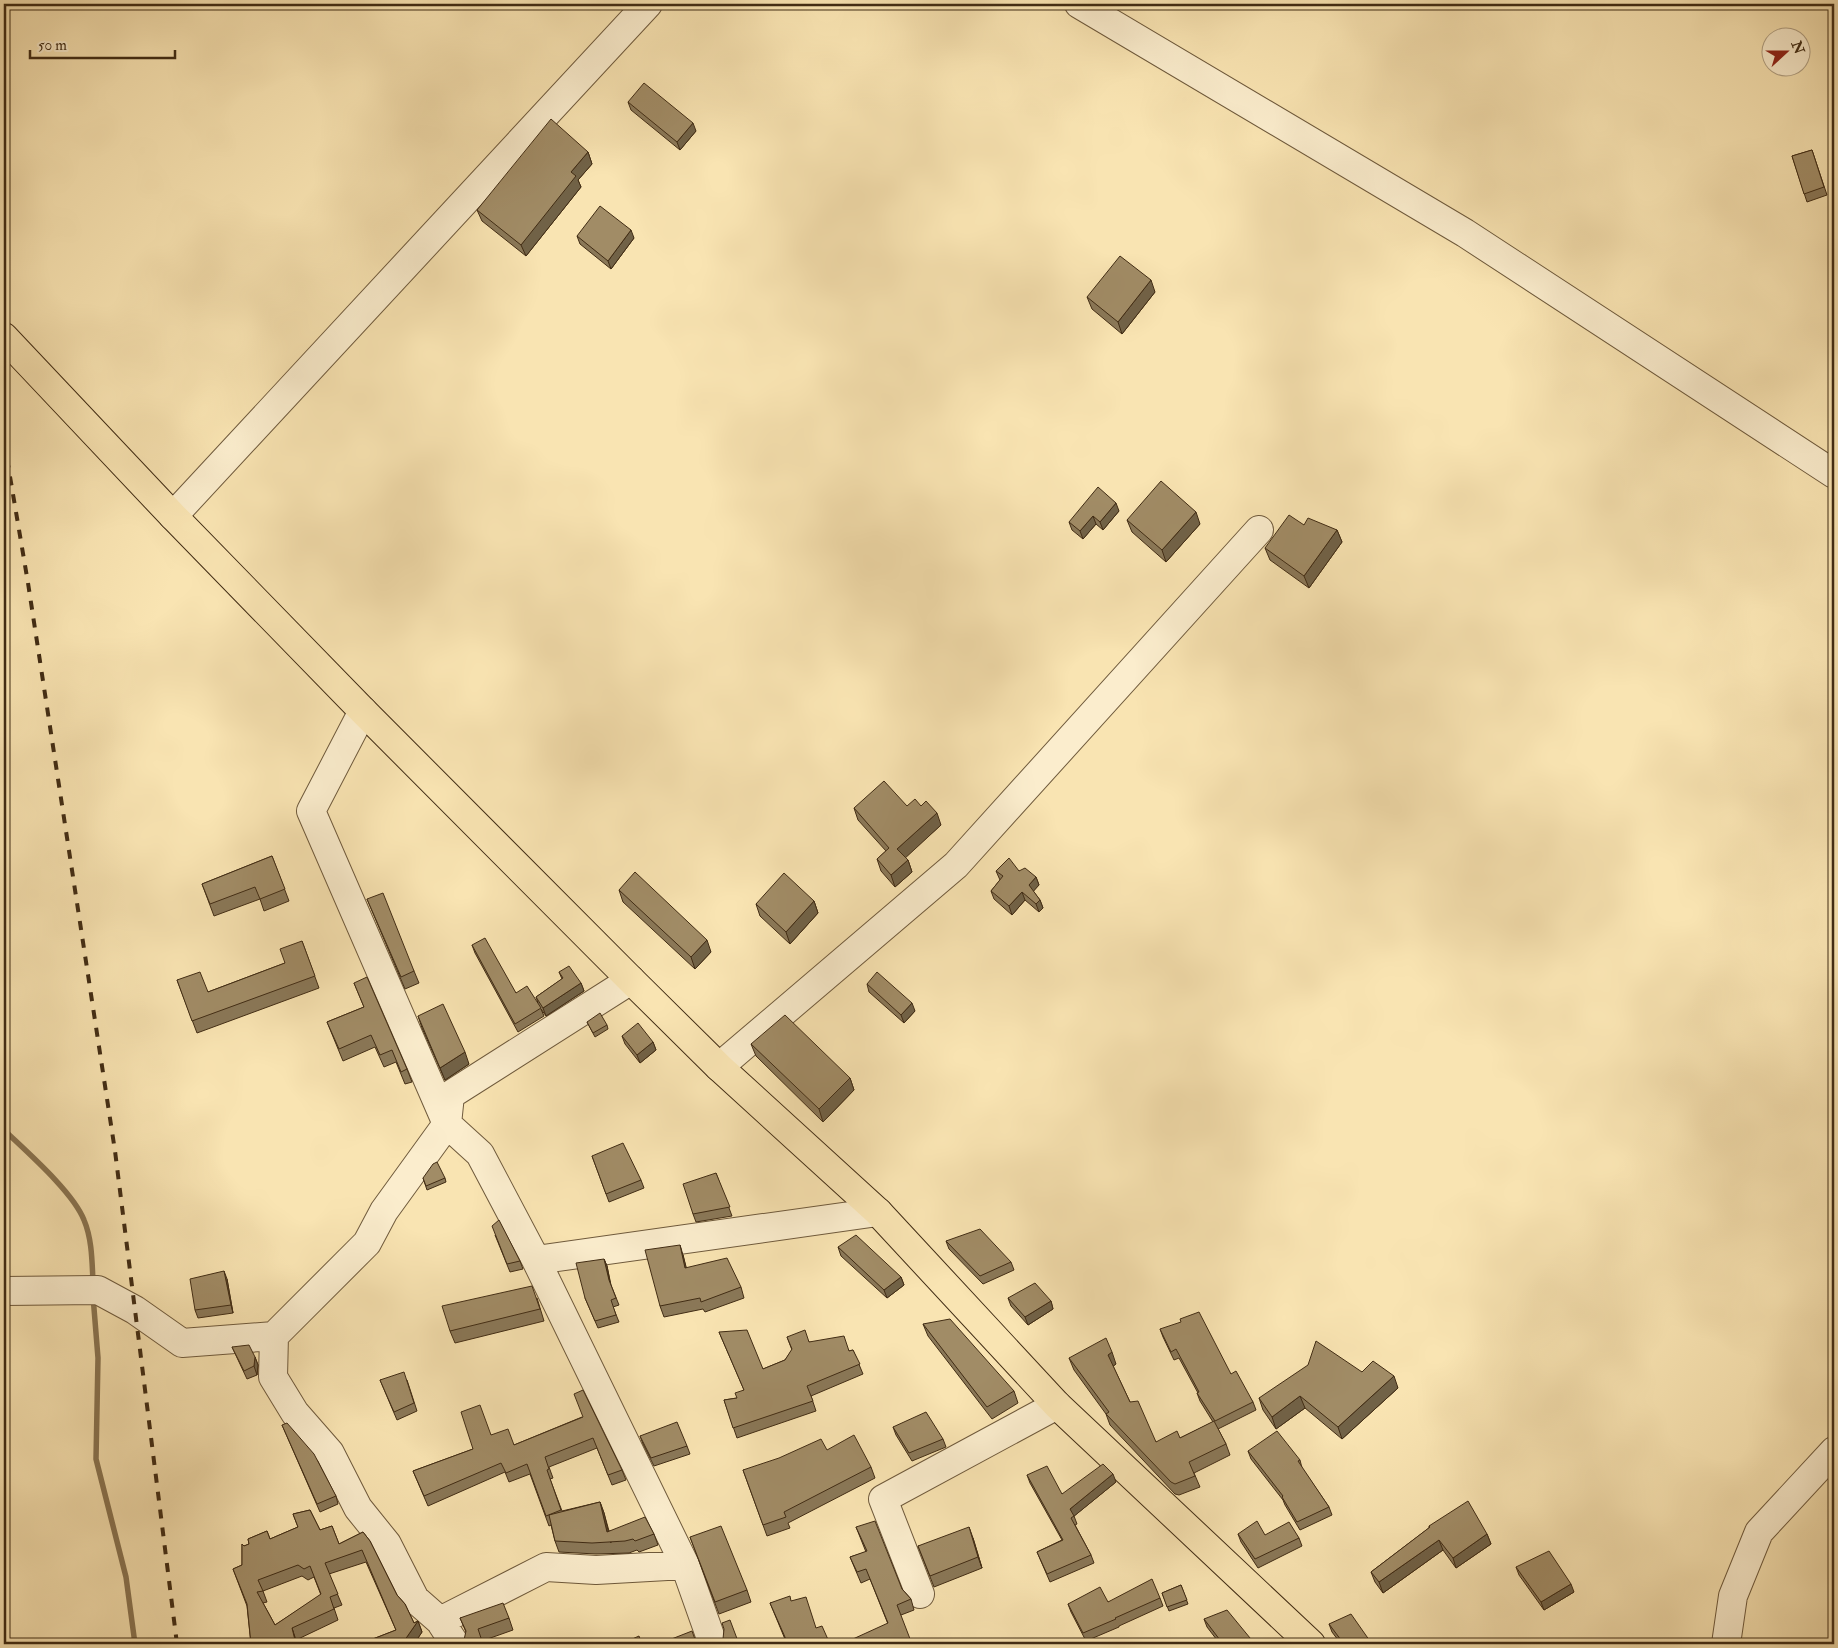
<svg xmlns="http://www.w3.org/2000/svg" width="1838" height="1648" font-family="'IM FELL Double Pica',serif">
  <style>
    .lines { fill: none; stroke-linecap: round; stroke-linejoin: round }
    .stream { stroke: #8a7552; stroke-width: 5.5 }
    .minor-casing { stroke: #6f5a3c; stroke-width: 30 }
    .major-casing { stroke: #412c14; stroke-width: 30 }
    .minor { stroke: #fbedcd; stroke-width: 28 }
    .major { stroke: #f9e4b2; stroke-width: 28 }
    .rail { stroke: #412c14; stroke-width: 4; stroke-dasharray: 9 9; stroke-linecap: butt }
    .wall { fill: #8a7858; stroke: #412c14; fill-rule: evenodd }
    .shaded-wall { fill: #716247; stroke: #412c14 }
    .building { fill: #a18c66; stroke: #412c14; fill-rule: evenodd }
  </style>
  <rect width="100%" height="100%" fill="#f9e4b2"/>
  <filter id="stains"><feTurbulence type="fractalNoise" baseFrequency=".004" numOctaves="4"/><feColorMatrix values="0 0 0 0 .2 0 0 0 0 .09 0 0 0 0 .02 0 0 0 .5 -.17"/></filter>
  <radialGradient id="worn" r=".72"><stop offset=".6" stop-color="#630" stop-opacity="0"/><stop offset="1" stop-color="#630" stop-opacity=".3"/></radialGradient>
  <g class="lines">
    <path class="stream" d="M4,1130c23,22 69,62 80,90 8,19 8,41 9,62
      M93,1296l5,62 -2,101 30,118 9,67"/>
    <g class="minor-casing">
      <path id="minor" d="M1079,4l386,229 369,241
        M173,516l475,-512
        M363,711l-52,100 136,313 33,30 56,106 149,305 28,79
        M719,1067l237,-202 303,-335
        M536,1260l342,-48
        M4,1291l94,-1 37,20 47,33 92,-7
        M920,1594l-37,-95 174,-94
        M440,1621l106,-54 50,3 89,-5
        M455,1644l-15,-23 -25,-22 -28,-55 -29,-36 -28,-55 -35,-40 -22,-36 1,-41 93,-93 17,-32 63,-87 3,-29 181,-115
        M1726,1644l7,-48 26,-64 75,-81"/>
    </g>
    <g class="major-casing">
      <path id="major" d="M4,337l169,179 190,195 268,269 88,87 159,145 179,193 254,239"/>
    </g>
    <use href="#minor" class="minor"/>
    <use href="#major" class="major"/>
    <path class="rail" d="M4,441l24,142 87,568 62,493"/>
  </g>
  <path class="wall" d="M628,102l68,29 -16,19 -49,-40z
    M1812,150l15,45 -20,7 -15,-46z
    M588,152l4,12 -14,16 3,7 -55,69 -44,-35 -5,-11z
    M577,236l57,2 -23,31 -31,-25z
    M1155,292l-33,42 -30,-25 -5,-12z
    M1119,511l-16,19 -7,-6 -13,15 -11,-9 -3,-8z
    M1127,520l73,4 -34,38 -34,-30z
    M1304,525l33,5 5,12 -33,46 -39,-28 -5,-12z
    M921,806l20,19 -36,32 3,3 4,12 -17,15 -14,-16 -4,-12 9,-8 -28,-31 -4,-12z
    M272,856l17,45 -25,10 -4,-12 -46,17 -12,-32z
    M996,871h23l17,6 3,8 -6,6 7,9 3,8 -4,4 -14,-12 -13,15 -18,-16 -3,-8 9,-11z
    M619,890l92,62 -16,17 -72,-67z
    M367,899l47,72 5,12 -14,6 -33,-78z
    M814,901l4,12 -28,31 -30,-28 -4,-12z
    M302,941l17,47 -122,45 -20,-53 31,12 77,-29z
    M472,945l44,48 22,10 -2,-6 26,-18 -3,-7 22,11 3,8 -38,25 -5,-7 3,7 -26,16 -43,-79z
    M4,972l3,8 -3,1z
    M354,983l53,86 5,13 -7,2 -9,-22 -12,5 -9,-20 -32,14 -16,-39 37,-15z
    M867,984l48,27 -11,12 -35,-31z
    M418,1016l51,48 -24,16 -23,-52z
    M587,1022l20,3 1,4 -13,8z
    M622,1036l31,6 3,8 -16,13 -15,-19z
    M751,1044l99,34 4,12 -31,32 -67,-66z
    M592,1156l49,24 3,8 -35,14z
    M716,1173l16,43 -36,6 -3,-8z
    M423,1178h22l1,4 -19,8z
    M495,1235l25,26 3,8 -13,3z
    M946,1241l65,21 3,8 -31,14 -34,-35z
    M838,1247l63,30 3,8 -17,13 -46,-42z
    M683,1255l3,13 55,19 3,11 -39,14 -2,-3 -39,8 -4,-11z
    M604,1259l3,7 4,19 8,20 -6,2 6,15 -21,6 -13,-30z
    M227,1279l6,34 -35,5 -3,-8z
    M537,1298l7,23 -89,22 -5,-12z
    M1008,1298l43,3 2,8 -25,16 -17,-19z
    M923,1324l91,67 4,12 -26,16 -64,-83z
    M1160,1329l71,45 22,28 3,8 -38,19 8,15 4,11 -36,18 6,14 -21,8 -4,-1 -65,-69 -4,-11 -32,-44 -5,-12 47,6 -3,2 17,36 26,40 24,-4 33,-16 -13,-21 -3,-8h1l-19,-35 -5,2 -11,-23z
    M719,1332l44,37 22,-9 7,-10 -5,-13 62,14 4,-1 10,24 -52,22 5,15 -79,27 -13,-38 13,-2 7,-8z
    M232,1347l23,10 3,8 -1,10 -10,4z
    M1362,1372l36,16 -56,51 -37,-31 -29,21 -13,-19 -4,-12z
    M380,1380h27l10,31 -20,9z
    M582,1417l40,53 4,10 -14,5 -15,-37 -48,19 4,11 -3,1 12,32 38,-9 4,11 5,18 45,3 4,11 -19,7 -2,-2 -8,3 -33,1 -37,-2 -4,-11 -4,-16 -2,1 -19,-52 -21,8 -4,-10 -77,34 -15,-35 60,-22 18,-14 23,10z
    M282,1425l54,71 2,8 -18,8z
    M893,1427l50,12 3,8 -34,14 -16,-26z
    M640,1436l47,10 3,8 -36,12 -11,-22z
    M1248,1451l52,9 2,8 27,39 3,8 -32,15 -15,-25 -2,-5 -32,-41z
    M871,1467l4,11 -87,45 2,5 -23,8 -24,-66z
    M1027,1475l35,19 54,-12 -42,34 3,8 -2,1 16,30 3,8 -44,19 -13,-30 25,-12 -32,-57z
    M310,1510l10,20 12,-4 7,18 24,-12 7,9 27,54 8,9 9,19 4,-2 4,11 -8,12h-54l36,-14 -30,-68 -37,12 13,31 -8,3 4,12 -42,20 1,4h-46l-4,-38 -14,-37 9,-4v-21l2,2 5,-2 -1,-5 19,-8 3,8 28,-12 -5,-13zM302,1576l6,4 6,-3 7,18 -46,30 -12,-22 4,-1 -4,-11z
    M1429,1526l58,8 4,10 -35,24 -13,-18 -60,43 -8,-11 -4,-10 58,-44z
    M856,1527l46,62 9,10 3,11 -13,5 -13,9 -18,-45 -9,4 -11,-26 16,-5z
    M1238,1534l61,4 3,8 -44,22 -17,-26z
    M690,1537l57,53 4,12 -32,12z
    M973,1538l9,30 -48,19 -16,-41z
    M1516,1567l58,25 -30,18 -25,-35z
    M1181,1585l7,19 -19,7 -7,-18z
    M1160,1598l3,8 -44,20v1l-33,14 -15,-29 -3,-8 40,-2z
    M791,1601l25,27 14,16h-43l-17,-41z
    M460,1618h49l4,12 -31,11 -16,-9z
    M1204,1619l51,25h-35l-13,-17z
    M1329,1624l43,20h-31l-9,-12z"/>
  <path class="shaded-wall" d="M693,123l3,8 -16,19 -3,-8z
    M588,152l4,12 -14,16 3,7 -55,69 -5,-11 50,-73z
    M631,230l3,8 -23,31 -3,-8z
    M1151,280l4,12 -33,42 -4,-12z
    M1116,503l3,8 -16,19 -3,-8z
    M1196,512l4,12 -34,38 -4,-12z
    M1093,516l3,8 -13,15 -3,-8z
    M1337,530l5,12 -33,46 -5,-12z
    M937,813l4,12 -39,36 -5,-12z
    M908,860l4,12 -17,15 -4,-12z
    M1036,877l3,8 -7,8 -3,-8z
    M1022,892l3,8 -13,15 -3,-9z
    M1040,900l3,8 -4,4 -3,-8z
    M814,901l4,12 -28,31 -4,-12z
    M707,940l4,12 -16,17 -4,-12z
    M581,983l3,8 -38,25 -3,-8z
    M912,1003l3,8 -11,12 -3,-8z
    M653,1042l3,8 -16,13 -3,-8z
    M465,1052l4,12 -24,16 -5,-12z
    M850,1078l4,12 -31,32 -4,-13z
    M680,1245l3,10 6,23 -4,-10z
    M604,1259l3,7 4,21 -2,-7z
    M224,1271l3,8 6,34 -2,-8z
    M901,1277l3,8 -17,13 -3,-8z
    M1051,1301l2,8 -25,16 -3,-8z
    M1112,1352l4,12 -4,3 -4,-12z
    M255,1357l3,8 -1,10 -3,-9z
    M1394,1376l4,12 -56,51 -4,-12z
    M1300,1396l5,12 -29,21 -4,-12z
    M1113,1474l3,8 -43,35 -3,-8z
    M600,1502l4,11 7,30 -4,-11z
    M969,1527l4,11 9,30 -4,-11z
    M1487,1534l4,10 -35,24 -3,-10z
    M1439,1540l4,10 -60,43 -4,-11z
    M1571,1584l3,8 -30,18 -3,-8z
    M418,1621l4,11 -8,12h-12z
    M292,1628l4,12 1,4h-1z"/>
  <path class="building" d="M644,83l49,40 -16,19 -49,-40z
    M551,119l37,33 -17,20 5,4 -55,69 -44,-35z
    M1812,150l12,37 -20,7 -12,-38z
    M600,206l31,24 -23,31 -31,-25z
    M1120,256l31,24 -33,42 -31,-25z
    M1161,481l35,31 -34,38 -35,-30z
    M1098,487l18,16 -16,19 -7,-6 -13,15 -11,-9z
    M1289,515l15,10 4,-7 29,12 -33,46 -39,-28z
    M884,781l23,25 8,-7 6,7 5,-5 11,12 -40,36 11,11 -17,15 -14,-16 12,-11 -35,-40z
    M272,856l13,33 -25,10 -5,-12 -45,17 -8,-20z
    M1009,858l10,13 6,-3 11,9 -7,8 11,15 -4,4 -14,-12 -13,14 -18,-15 12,-15 -7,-5z
    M635,872l72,68 -16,17 -72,-67z
    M784,873l30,28 -28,31 -30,-28z
    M383,893l31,78 -13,6 -34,-78z
    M485,938l31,55 11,-7 14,22 -26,16 -43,-79z
    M302,941l13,35 -123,45 -15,-41 23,-8 8,20 77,-29 -5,-14z
    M569,966l12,17 -38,25 -7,-11 27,-19 -4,-6z
    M877,972l35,31 -11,12 -34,-31z
    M367,977l40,92 -6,3 -9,-22 -12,5 -9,-20 -32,14 -12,-27 37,-15 -10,-24z
    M443,1004l22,48 -25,16 -22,-52z
    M600,1013l7,12 -14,8 -6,-11z
    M785,1015l65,63 -31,31 -68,-65z
    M638,1023l15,19 -16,13 -15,-19z
    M623,1143l18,37 -35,14 -14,-38z
    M437,1162l8,16 -19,8 -3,-8 10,-14z
    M716,1173l14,34 -37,7 -10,-30z
    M499,1220l21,41 -13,3 -15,-38z
    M980,1229l31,33 -31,14 -34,-35z
    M856,1235l45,42 -17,13 -46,-43z
    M680,1245l5,23 42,-10 14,29 -40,15 -1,-4 -40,8 -15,-56z
    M604,1259l5,21 7,18 -5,2 5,15 -21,6 -10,-23 -9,-35z
    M224,1271l7,34 -36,5 -5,-31z
    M1035,1283l16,18 -26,16 -17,-19z
    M532,1286l8,23 -90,22 -8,-25z
    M1199,1312l32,62 5,-3 17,31 -38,19 -18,-28 2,-1 -23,-43 -5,3 -11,-23 21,-7 -1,-3z
    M950,1319l64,72 -27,16 -64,-83z
    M747,1330l16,39 22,-9 7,-11 -5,-12 18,-7 4,12 35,-6 5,15 4,-1 7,14 -53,22 6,15 -80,27 -9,-28 13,-2 -2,-5 9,-3 -25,-58z
    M1106,1338l6,14 -4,3 22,47 8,-1 18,41 21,-11 3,7 34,-17 12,23 -37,18 6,14 -20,8 -4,-2 -65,-68 3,-2 -40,-54z
    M1316,1341l46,31 11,-11 21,15 -56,51 -38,-31 -28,21 -13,-19 49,-33z
    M249,1345l6,12 -1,9 -10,5 -12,-24z
    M404,1372l10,31 -20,9 -14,-32z
    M583,1390l39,80 -14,5 -15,-37 -48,19 4,12 -2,1 14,40 -15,6 -19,-52 -21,9 -5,-10 -77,33 -11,-25 60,-22 -12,-37 19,-7 11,30 17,-6 6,16 69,-28 -9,-23z
    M926,1412l17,27 -34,14 -16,-26z
    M677,1422l10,24 -36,12 -11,-22z
    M287,1423l27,31 22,42 -19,8 -35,-79z
    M1277,1431l23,29 -2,1 31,46 -32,15 -15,-25 1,-1 -35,-45z
    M854,1435l17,32 -87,45 2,5 -23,8 -20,-55 36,-12 42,-19 6,11z
    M1103,1464l10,10 -43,35 4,7 -3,2 20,37 -44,19 -10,-22 26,-12 -36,-65 20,-9 15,28z
    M1468,1501l19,33 -34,24 -14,-18 -60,42 -8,-10 59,-45 -1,-1z
    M600,1502l7,30 38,-15 9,17 -19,7 -2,-2 -8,2 -33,2 -37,-2 -6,-26z
    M310,1510l10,20 12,-4 7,18 24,-12 7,9 27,54 8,9 9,19 4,-2 -16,23h-42l36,-14 -34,-80 -37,13 13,31 -8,3 4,12 -42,19 4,16h-45l-4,-40 -14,-35 9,-4v-21l2,2 5,-2 -1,-5 19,-8 3,8 28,-12 -5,-13zM298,1565l6,4 6,-3 11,28 -46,31 -18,-33 6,-1 -5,-11z
    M875,1521l27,68 9,10 -14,6 15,39h-70l46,-21 -22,-54 -9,3 -7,-15 17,-6 -11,-24z
    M1257,1521l8,14 24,-13 10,16 -44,21 -17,-25z
    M721,1526l26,64 -32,12 -25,-65z
    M969,1527l9,30 -48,19 -12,-30z
    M1549,1551l22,33 -30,18 -25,-35z
    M1152,1579l8,19 -45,20 1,1 -33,14 -15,-29 32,-17 8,15z
    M1181,1585l6,15 -20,7 -5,-14z
    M790,1596l1,5 15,-4 10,31 6,-2 8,18h-42l-18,-41z
    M503,1603l6,15 -31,11 5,15h-18l-1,-4 2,-9 -6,-13z
    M1227,1610l28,34h-32l-19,-25z
    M1351,1614l21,30h-28l-15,-20z
    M730,1620l9,24h-14l-2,-5 1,-10 -2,-6z
    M692,1631l4,11 1,2h-27l-1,-4z
    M639,1636l3,8h-21z
    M1507,1640l4,4h-10z"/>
  <rect width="1838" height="1648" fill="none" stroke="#f9e4b2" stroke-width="20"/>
  <rect x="5" y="5" width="1828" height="1638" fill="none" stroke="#412c14" stroke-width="2.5"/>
  <rect x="10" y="10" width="1818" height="1628" fill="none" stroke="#412c14"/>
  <g transform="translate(1786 52) rotate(69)"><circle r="24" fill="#fbedcd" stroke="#b1a083"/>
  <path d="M0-4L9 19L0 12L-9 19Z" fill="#8f2418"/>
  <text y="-8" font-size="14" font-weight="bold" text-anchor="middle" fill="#412c14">N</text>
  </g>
  <path d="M30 50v8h145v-8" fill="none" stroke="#412c14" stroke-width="2.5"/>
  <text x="38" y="50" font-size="15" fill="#412c14" stroke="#fbedcd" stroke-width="4" paint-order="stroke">50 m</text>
  <rect width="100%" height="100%" filter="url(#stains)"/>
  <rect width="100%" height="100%" fill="url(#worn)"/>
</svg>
